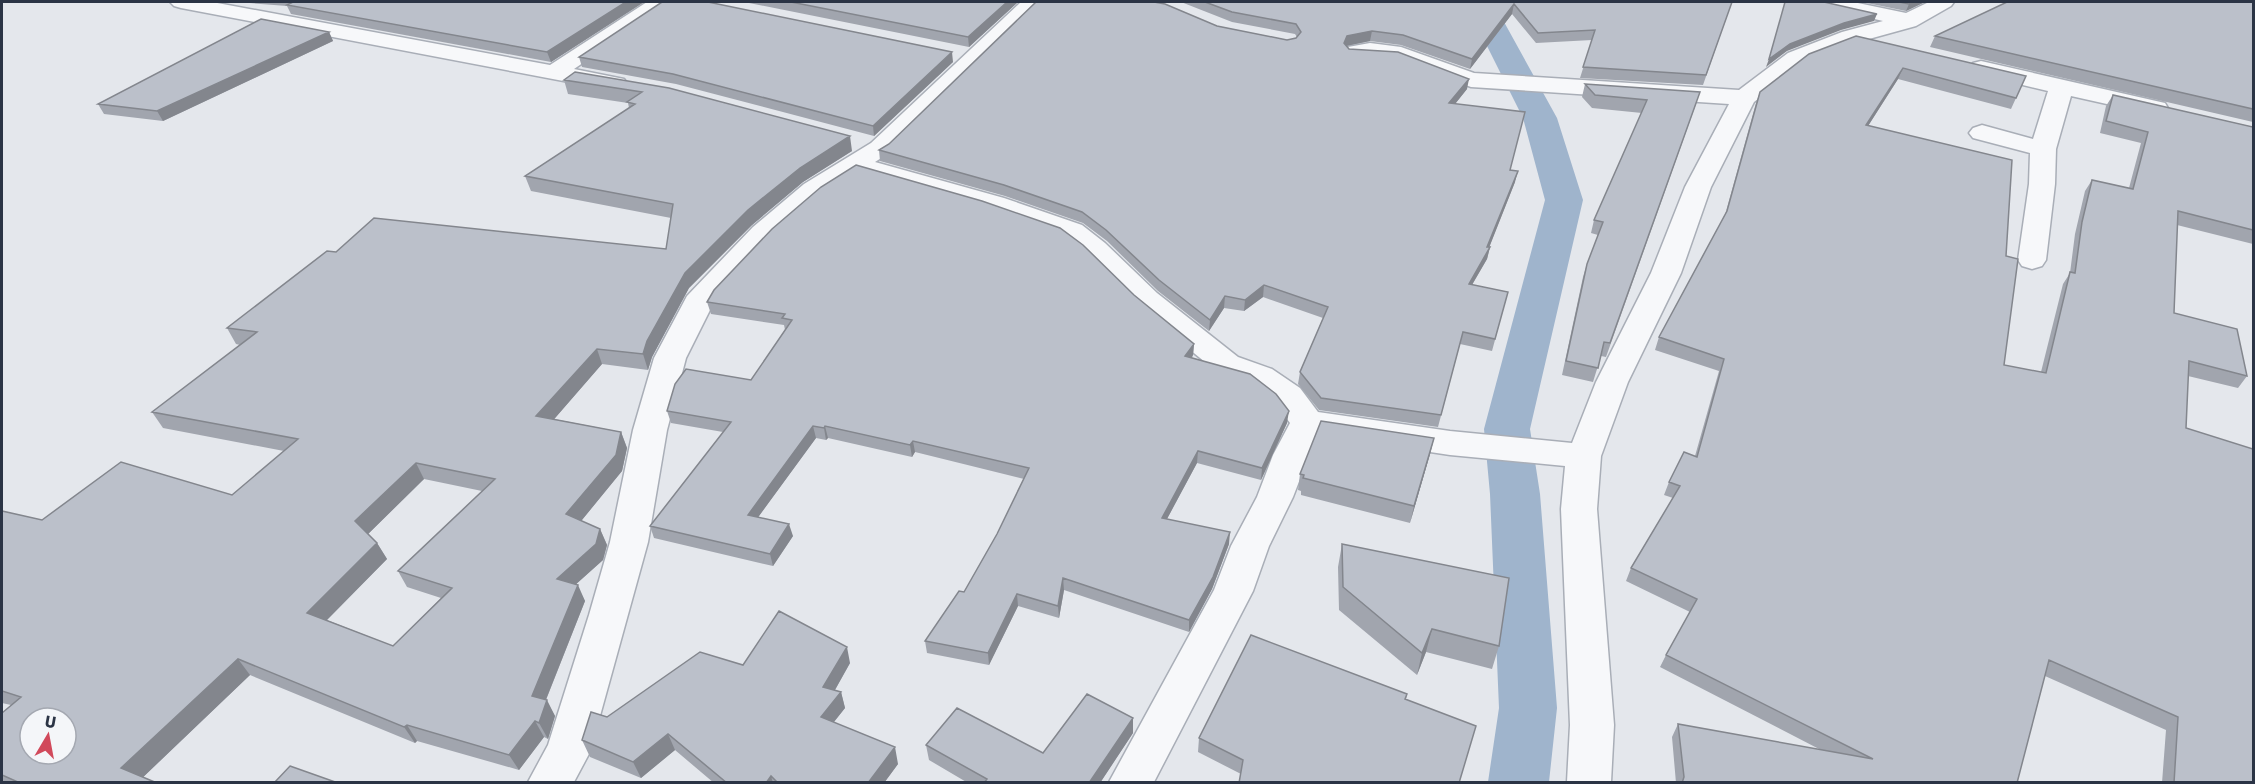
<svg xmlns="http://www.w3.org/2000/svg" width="2255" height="784" font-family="Jost,sans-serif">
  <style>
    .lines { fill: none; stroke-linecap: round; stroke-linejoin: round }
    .canal { fill: #9fb4cc; fill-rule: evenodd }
    .minor-casing { stroke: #a9aeb7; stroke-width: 3 }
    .minor { fill: #f7f8fa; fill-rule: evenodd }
    .wall { fill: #a1a5ae; fill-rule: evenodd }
    .shaded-wall { fill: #83868d }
    .building { fill: #bbc0ca; stroke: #83868d; stroke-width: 1.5; fill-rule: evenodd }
  </style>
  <rect width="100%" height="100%" fill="#e4e7ec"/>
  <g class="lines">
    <path class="canal" d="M1465,2h28l64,116 26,82 -53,229 10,65 17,214 -8,74h-61l11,-74 -9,-214 -6,-65 61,-229 -22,-82z"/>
    <g class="minor-casing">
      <path id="minor" d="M170,2h42l338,63 97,-63h25l-98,67 50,10 4,5 -4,5 -8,2 -435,-83 -7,-2z
        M1021,2h23l-155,151 -14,9 129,36 78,27 23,18 52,50 81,64 34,12 28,19 18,24 132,19 122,12 24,-61 55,-109 34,-86 44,-83 -258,-17 -74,-27 -49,-3 -3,-5 3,-5 22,-4 31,4 73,26 265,17 49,-37 54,-21 41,-11 -63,-15 -3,-4h36l53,11 23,-11h25l-3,4 -35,20 -58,16 -54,21 -50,39 -43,85 -30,86 -53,109 -27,74 -4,53 17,216 -3,57h-44l3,-57 -9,-216 4,-43 -115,-11 -133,-20 -24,62 -24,49 -16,45 -99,191h-45l105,-192 17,-44 26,-49 16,-42 17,-32 -14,-19 -26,-21 -34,-12 -81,-66 -50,-50 -23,-18 -78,-27 -127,-37 -35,23 -49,43 -58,61 -29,58 -19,72 -19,112 -58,210 -16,30h-46l20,-37 41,-130 21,-73 23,-112 21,-72 33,-62 66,-69 51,-43 67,-41z
        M1981,61l184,42 3,5 -3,5 -9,2 -85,-19 -15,53 -1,35 -9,76 -4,6 -10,3 -10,-3 -4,-6 11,-76 1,-31 -57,-15 -4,-5 4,-5 9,-3 51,14 15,-48 -75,-18 -4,-5 4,-5z"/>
    </g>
    <use href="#minor" class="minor"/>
  </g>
  <path class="wall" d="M236,2h408l-93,60 -260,-48 -4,-8z
    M744,2h274l-49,45z
    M1181,2h551l-29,83 -123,-7 12,-38 -56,3 -24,-29 -42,55 -69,-24 -31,-4 -24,5 3,3 118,40 -12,15 56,66 4,12 -26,65h1l-3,12 -15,26 36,7 -16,59 -32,-7 -22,83 -119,-17 -21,-26 2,-12 23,-54 -60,-21 -19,14 -20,-3 -15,23 -51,-40 -51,-50 -24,-18 -78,-27 -125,-35 -1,-11 10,-6 328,-118 70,14 9,-2 1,-1 -2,-3 -63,-12z
    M1862,2h63l-19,9z
    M2253,2v120l-323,-75 5,-11z
    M329,32l4,9 -170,80 -59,-7 -6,-10z
    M1856,36l160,62 -5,11 -113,-30 -30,47 138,130 -2,109 37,7 22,-88 7,-11 5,-39 10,-43 7,-11 37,8 12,-45 -41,-10 6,-27 7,-11 140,32v117l-76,-19 -3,88 73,63 -9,12 -50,-12 -2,52 67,355h-91l4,-53 -121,-54 -28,107h-341l-4,-46 6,-13 143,26 -161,-83 6,-12 24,-43 -64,-31 5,-13 42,-70 -9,-3 5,-13 26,-26 24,-85 -64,-21 4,-13 66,-122 31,-112 4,-11z
    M579,57l374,5 -79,74 -198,-52 -94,-17z
    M575,72l277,79 -49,31 -51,43 -63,63 -37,69 -4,13 -46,-6 -48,55 67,13 6,16 -5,23 -41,50 19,8 7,16 -4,15 -27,24 9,17 -39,99 9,16 -7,23 -4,-2 -25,33 -102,-29 -2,2 -165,-68 -107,102 14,6h-155v-70l9,-8 -9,-2v-192l40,9 190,-25 52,-44 -121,-23 -11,-16 88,-67 -4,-1 -9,-16 109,-76 330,-3 5,-31 -140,-27 -6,-15 104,-68 -1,-5 -60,-9 -4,-14zM424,479l58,12 -84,80 9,16 34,11 -48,48 -66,-26 60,-61 -10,-16 -9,-9z
    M1585,84l111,20 -90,253 -5,-1 -8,26 -31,-7 21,-98 4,-13 11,-29 -7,-2 3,-13 48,-107 -50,-5 -10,-11z
    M1134,295l60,49 -1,11 -1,3 95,65 -26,57 -64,-17 -30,56 62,25 -17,45 -23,43 -125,-42 -5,28 -41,-12 -29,59 -62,-12 -2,-12 39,-49 33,-58 27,-55 -109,-27 -3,5 -84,-19 -2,2 -10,-2 -58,79 35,19 -20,30 -119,-28 -4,-12 73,-94 -52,-9 -4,-12 84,-31 34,-50 -1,-5 -73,-11 -4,-12z
    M1434,438l-4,16 -20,69 -109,-28v-4l-3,-1 2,-16z
    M1342,544l157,102 -7,23 -66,-17 -9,23 -78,-65 -1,-43z
    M850,663l-15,27 6,2 4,16 -11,14 64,42 -14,19h-170l-39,-33 -34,28 -51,-21 -8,-17 25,-23 136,-52z
    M1407,694l-1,6 -165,74 -43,-22 1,-14z
    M1133,718v15l-33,50h-132l-39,-23 -3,-15 117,8z"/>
  <path class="shaded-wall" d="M626,2h18l-93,60 -4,-10z
    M1007,2h11l-49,45 -1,-10z
    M1913,2h12l-19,9 3,-7z
    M1514,4l-2,10 -42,55 2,-10z
    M1877,14l-3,7 -33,9 -54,21 -21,16 3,-8 21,-15 54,-21z
    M1372,31l-2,10 -24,5 -2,-3 3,-7z
    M329,32l4,9 -170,80 -6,-10z
    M952,52l1,10 -79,74 -1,-10z
    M1903,68l-5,11 -37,58 5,-12z
    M1469,79l-2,10 -20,25 2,-11z
    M850,136l2,15 -49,31 -51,43 -63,63 -37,69 -4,13 -5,-16 4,-13 38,-68 63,-63 52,-42z
    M1518,171l-3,11 -28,71 3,-6 -3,12 -21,36 3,-11 18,-37z
    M1264,285l-1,12 -19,14 1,-11z
    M1225,296l-1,12 -15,23 1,-11z
    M1194,344l-1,11 -8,13v-12z
    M597,349l5,15 -59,68 -7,-16z
    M1289,411l-2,12 -26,57 1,-12z
    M813,426l3,12 -65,89 -3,-12z
    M825,426l3,12 -2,2 -2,-12z
    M621,432l6,16 -5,23 -49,60 -7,-17z
    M1434,438l-4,16 -20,69 4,-17z
    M913,441l2,11 -3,5 -2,-12z
    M1198,451l-1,12 -36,67 1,-12z
    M416,463l8,16 -60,59 -9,-17z
    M789,524l4,12 -20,30 -3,-12z
    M600,529l7,16 -4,15 -39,35 -7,-16z
    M1230,532l-1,12 -17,45 -23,43v-12z
    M377,543l10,16 -69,70 -11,-16z
    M1063,578l1,12 -5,28 -1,-12z
    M578,585l7,16 -44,111 -9,-16z
    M1017,594l1,12 -29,59 -1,-12z
    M1432,629l-6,23 -9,23 5,-22z
    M847,647l3,16 -23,41 -4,-17z
    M238,659l12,16 -113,108 -16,-15z
    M841,692l4,16 -20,25 -4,-16z
    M547,700l8,16 -7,23 -9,-16z
    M1133,718v15l-33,50h-11z
    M535,721l9,16 -25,33 -10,-15z
    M407,725l10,16 -2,2 -11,-16z
    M668,734l7,16 -34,28 -8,-16z
    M895,747l3,17 -14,19h-16z
    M771,776l2,7h-7z"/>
  <path class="building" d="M293,2h333l-79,50 -260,-47z
    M662,2h46l244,50 -79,74 -200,-52 -94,-17z
    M791,2h216l-39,35z
    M1036,2h118l11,2 52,22 70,14 9,-2 5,-6 -5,-8 -64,-12 -27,-10h527l-26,73 -123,-8 12,-37 -57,3 -24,-29 -42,55 -69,-24 -31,-4 -25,5 -3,7 5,6 49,3 71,27 -20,24 76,9 -15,58 8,1 -31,76h3l-21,37 39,8 -13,47 -32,-7 -22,83 -120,-17 -21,-26 28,-65 -64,-22 -19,15 -20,-4 -15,24 -51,-40 -53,-50 -24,-18 -78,-27 -125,-35 10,-6z
    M1785,2h39l53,12 -33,9 -54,21 -21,15z
    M1899,2h14l-4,2z
    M2007,2h246v107l-318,-73z
    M261,19l68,13 -172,79 -59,-7z
    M1856,36l170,40 -10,22 -113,-30 -37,57 146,35 -6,96 12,3 -14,106 42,8 24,-101 5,1 7,-51 10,-42 41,9 15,-57 -42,-11 7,-26 140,32v103l-75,-19 -4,102 63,16 10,47 -58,-15 -3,67 67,21v334h-79l4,-66 -129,-57 -32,123h-335l2,-6 -6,-53 195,35 -207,-104 31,-56 -66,-31 49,-82 -11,-4 15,-30 13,5 27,-98 -65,-22 68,-126 33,-119 49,-38z
    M575,72l94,16 181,48 -50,32 -52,42 -63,63 -38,68 -4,13 -46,-5 -61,67 85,16 -5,23 -50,59 34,15 -4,15 -39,35 21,6 -46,111 15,4 -8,23 -4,-2 -26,34 -102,-30 -3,2 -166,-68 -117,109 36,15h-137l-18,-8v-62l19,-16 -19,-6v-180l40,9 79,-58 111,33 66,-56 -146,-27 105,-80 -30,-4 100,-77 9,1 38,-34 292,31 7,-45 -148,-28 110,-72 -8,-2 15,-10 -78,-12zM416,463l79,16 -97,92 54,17 -59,58 -86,-33 70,-70 -22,-22zM30,718h36v36h-36z
    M1585,84l115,8 -90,251 -6,-1 -6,26 -32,-7 21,-97 16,-42 -9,-2 53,-120 -52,-5z
    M856,165l126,36 78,27 23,17 51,50 60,49 -9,12 65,18 26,20 13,17 -27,57 -64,-17 -36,67 68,14 -17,45 -24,43 -126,-42 -5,28 -41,-12 -29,59 -63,-12 34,-50 5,1 33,-58 32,-66 -116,-27 -3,4 -85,-19 -1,2 -11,-2 -65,89 41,9 -19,30 -120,-28 81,-104 -64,-11 8,-27 11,-15 65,11 41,-60 -10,-2 3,-4 -78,-12 7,-12 58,-61 49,-42z
    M1321,421l113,17 -20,68 -111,-28 1,-3 -4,-1z
    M1342,544l167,34 -10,68 -67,-17 -10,24 -79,-66z
    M779,611l68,36 -24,40 18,5 -20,25 74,30 -27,36h-90l-7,-7 -5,7h-39l-59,-49 -35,28 -51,-22 9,-28 16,5 93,-65 43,13z
    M1251,635l156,59 -2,5 71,27 -17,57h-220l4,-23 -44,-22z
    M1087,694l46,24 -44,65h-105l3,-4 -61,-34 31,-37 86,45z
    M290,766l48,17h-64z"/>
  <rect width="2255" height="784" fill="none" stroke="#2b3445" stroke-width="6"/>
  <g transform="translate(48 736) rotate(10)"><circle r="28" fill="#f4f6f9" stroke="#a4a8b1" stroke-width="1.5"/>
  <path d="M0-4.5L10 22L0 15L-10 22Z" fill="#d1495b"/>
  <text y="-9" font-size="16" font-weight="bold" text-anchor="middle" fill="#2b3445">U</text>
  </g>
</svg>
